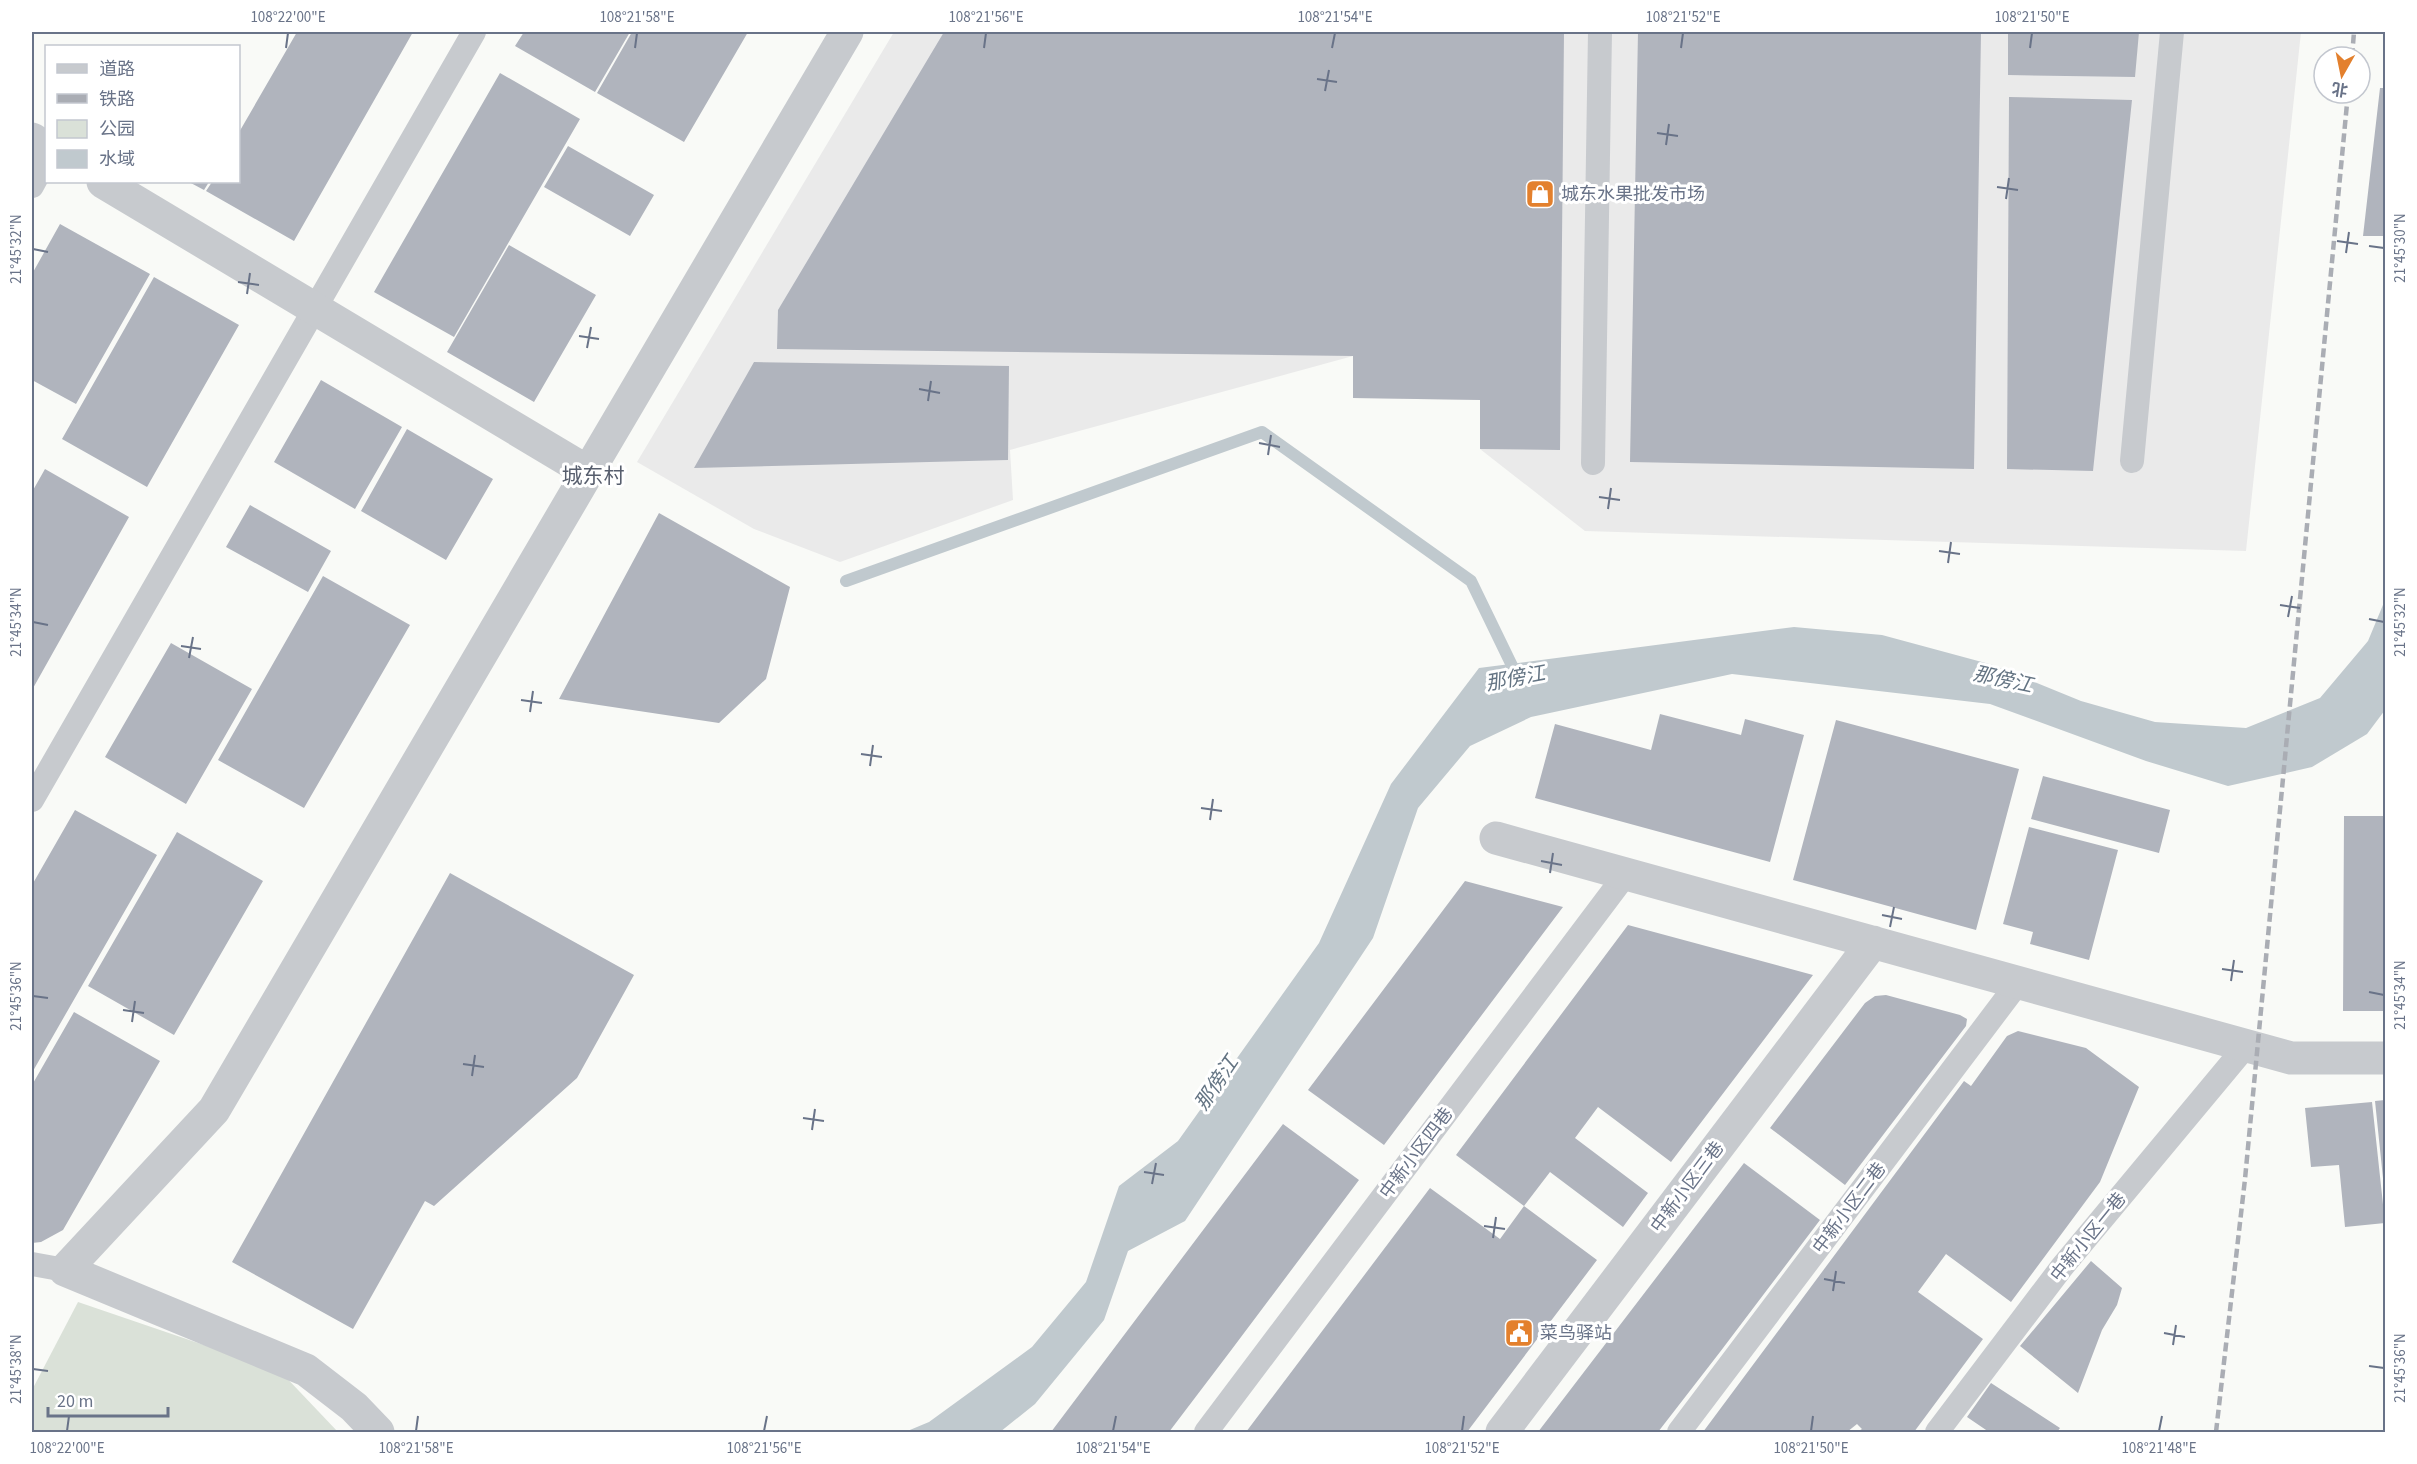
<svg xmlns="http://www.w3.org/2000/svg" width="2417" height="1464" font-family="'Source Sans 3','Noto Sans SC',sans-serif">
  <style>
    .built { fill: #eaeaea }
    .green { fill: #dae1d8 }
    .water { fill: #c0c9ce }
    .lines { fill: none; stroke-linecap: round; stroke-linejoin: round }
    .stream { stroke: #c0c9ce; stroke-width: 12 }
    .building { fill: #b0b4bd }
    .service { stroke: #c7cace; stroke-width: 24 }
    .minor { stroke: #c7cace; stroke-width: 33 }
    .rail { stroke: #aaadb4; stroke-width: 4.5; stroke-dasharray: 9 4.5; stroke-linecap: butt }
    .ticks { fill: none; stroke: #697388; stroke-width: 2 }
    .labels { text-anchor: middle; stroke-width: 6; stroke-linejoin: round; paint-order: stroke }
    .poi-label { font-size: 18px; fill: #697388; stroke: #fff; text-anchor: start }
    .street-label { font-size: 18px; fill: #697388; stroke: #fff }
    .water-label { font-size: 20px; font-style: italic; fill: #647483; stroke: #fff }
    .quarter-label { font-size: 21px; fill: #575e6d; stroke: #fff }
    .neatline { fill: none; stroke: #697388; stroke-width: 2 }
    .ticks-label { font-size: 15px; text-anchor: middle; fill: #697388 }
  </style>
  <rect width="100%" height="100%" fill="#f9faf7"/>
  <path class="built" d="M894,32h1407l-55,519 -661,-20 -105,-82v-49l-127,-2v-42l-343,94 3,50 -173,62 -86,-33 -117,-67z"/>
  <path class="green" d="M78,1302l202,69 58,61h-306v-42z"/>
  <path class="water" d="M2385,600v110l-18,24 -55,33 -84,19 -82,-25 -156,-57 -258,-30 -201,43 -61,29 -52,62 -45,130 -188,283 -57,30 -24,69 -69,84 -35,28h-95l24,-10 103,-75 54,-65 33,-96 59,-45 141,-198 72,-159 88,-116 315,-41 88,8 111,30 88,36 74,21 91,6 74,-30 48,-57z"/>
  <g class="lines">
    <path class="stream" d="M846,581l416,-149 209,149 47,97"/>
  </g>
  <path class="building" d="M297,32h116l-119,209 -88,-50 6,-9h26v-48z
    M524,32h106l-35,60 -80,-46z
    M632,32h116l-64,110 -87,-49z
    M944,32h620l-4,418 -80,-1v-49l-127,-2v-42l-576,-7 1,-39z
    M1638,32h343l-7,437 -344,-7z
    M2008,32h131l-4,45 -127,-2z
    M500,73l80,46 -126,218 -80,-45z
    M2380,88h5v148h-22z
    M2009,97l123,3 -39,371 -86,-2z
    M568,146l86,49 -24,41 -86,-49z
    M189,182h20l-5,8z
    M60,224l90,50 -74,130 -44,-24v-106z
    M509,245l87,50 -62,107 -87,-50z
    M154,277l85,48 -92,162 -85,-48z
    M754,362l255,4 -1,94 -314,8z
    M321,380l81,47 -47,82 -81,-47z
    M407,429l86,50 -47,81 -85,-49z
    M45,469l84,48 -97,173v-198z
    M250,505l81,46 -23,41 -82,-45z
    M659,513l131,74 -24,92 -47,44 -160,-24z
    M323,576l87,49 -106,183 -86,-48z
    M171,643l81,46 -66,115 -81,-47z
    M1660,714l81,21 4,-16 59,16 -34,127 -235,-64 20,-74 96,26z
    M1836,720l183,49 -43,161 -183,-50z
    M2043,776l127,34 -11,43 -128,-34z
    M75,810l82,45 -124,216 -1,-186z
    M2344,816h41v195h-42z
    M2029,827l89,23 -29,110 -59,-16 3,-12 -30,-8z
    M177,832l86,49 -89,154 -86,-49z
    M450,873l184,102 -57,103 -143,128 -9,-5 -72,128 -121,-67z
    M1465,881l98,26 -179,238 -76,-55z
    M1628,925l185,50 -142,187 -73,-55 -23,31 73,55 -25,34 -73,-55 -26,34 -68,-51z
    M1886,995l74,20 7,4 -1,7 -121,159 -75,-57 95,-125 10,-7z
    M74,1012l86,49 -97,169 -22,12 -9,1v-158z
    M2018,1031l68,17 53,39 -39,95 -89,120 -65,-48 -28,38 65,47 -69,93h-57l5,-3 -5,-5 -10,8h-144l261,-351 7,5 36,-50z
    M2385,1100v88h-1l-9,-87z
    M2372,1102l13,121 -40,4 -6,-62 -28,2 -6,-59z
    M1283,1124l76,56 -130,173 -60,79h-118z
    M1744,1163l76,57 -100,132 -62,80h-120z
    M1430,1188l70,51 24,-33 73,54 -130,172h-221z
    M2091,1261l31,27 -5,17 -15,25 -24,63 -58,-47z
    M1991,1383l69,45 -3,4h-68l-22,-15z"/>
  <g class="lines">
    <path class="service" d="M32,186l14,-26
      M2132,461l40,-429
      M1593,463l7,-431
      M32,800l442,-768
      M32,1264l33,6
      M1206,1432l420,-558
      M1679,1432l339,-449
      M1937,1432l125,-165 184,-221"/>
    <path class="minor" d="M32,139l14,9
      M103,182l485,290 259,-440
      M1496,838l795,220h95
      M378,1432l-24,-25 -48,-37 -241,-100 149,-160 374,-638
      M1502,1432l371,-490"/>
    <path class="rail" d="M2352,57l2,-25
      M2216,1432l29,-253 103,-1086"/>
  </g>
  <path class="ticks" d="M286,48l2,-15M635,48l2,-15M984,48l2,-15M1332,48l3,-15M1681,48l2,-15M2030,48l2,-15M1317,79l20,3M1325,91l4,-21M1657,133l21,3M1666,145l3,-21M1997,187l21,3M2006,199l3,-21M2337,241l21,3M2369,246l15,2M33,249l15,3M2346,253l3,-21M238,282l21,3M247,294l3,-21M579,336l20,3M587,348l4,-21M919,389l21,4M928,401l3,-20M1259,443l21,4M1268,455l3,-20M1599,497l21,3M1608,509l3,-21M1939,551l21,3M1948,563l3,-21M2280,605l20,3M2288,617l4,-21M2369,619l15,3M33,622l15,3M181,646l20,3M189,658l4,-21M521,700l21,3M530,712l3,-21M861,754l21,3M870,766l3,-21M1201,808l21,3M1210,820l3,-21M1541,861l21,4M1550,873l3,-20M1882,915l20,4M1890,927l4,-20M2222,969l21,3M2231,981l3,-21M2369,992l15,3M33,996l15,2M123,1010l21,3M132,1022l3,-21M463,1064l21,3M472,1076l3,-21M803,1118l21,3M812,1130l3,-21M1144,1172l20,3M1152,1184l4,-21M1484,1226l21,3M1493,1238l3,-21M1824,1279l21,4M1833,1291l3,-20M2164,1333l21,4M2173,1345l3,-20M2369,1366l15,2M33,1369l15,2M67,1431l2,-15M416,1431l2,-15M764,1431l3,-15M1113,1431l3,-15M1462,1431l2,-15M1811,1431l2,-15M2159,1431l3,-15"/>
  <defs>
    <g id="shop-square" transform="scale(1.5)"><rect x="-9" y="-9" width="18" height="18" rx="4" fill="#e3802d" stroke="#fff"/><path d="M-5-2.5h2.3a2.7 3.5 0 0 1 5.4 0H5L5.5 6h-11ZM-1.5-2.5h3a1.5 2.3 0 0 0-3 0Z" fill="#fff"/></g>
    <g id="civic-square" transform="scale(1.5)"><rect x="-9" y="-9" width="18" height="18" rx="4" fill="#e3802d" stroke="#fff"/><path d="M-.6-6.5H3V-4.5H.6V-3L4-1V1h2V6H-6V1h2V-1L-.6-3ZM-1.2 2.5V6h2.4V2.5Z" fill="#fff"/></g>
  </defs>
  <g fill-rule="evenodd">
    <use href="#shop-square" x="1540" y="194"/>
    <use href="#civic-square" x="1519" y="1333"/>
  </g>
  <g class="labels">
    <g class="poi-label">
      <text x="1561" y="200">城东水果批发市场</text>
      <text x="1540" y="1339">菜鸟驿站</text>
    </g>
    <g class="street-label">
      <text transform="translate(1416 1153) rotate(-53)" y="6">中新小区四巷</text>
      <text transform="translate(1687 1187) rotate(-53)" y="6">中新小区三巷</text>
      <text transform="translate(1849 1208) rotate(-53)" y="6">中新小区二巷</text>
      <text transform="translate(2088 1237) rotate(-51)" y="6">中新小区一巷</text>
    </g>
    <g class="water-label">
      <text transform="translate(1515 678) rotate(-11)" y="7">那傍江</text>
      <text transform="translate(2003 679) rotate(12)" y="7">那傍江</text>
      <text transform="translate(1216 1083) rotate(-56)" y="7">那傍江</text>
    </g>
    <g class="quarter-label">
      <text x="593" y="483">城东村</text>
    </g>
  </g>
  <rect width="2417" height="1464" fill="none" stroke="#ffffff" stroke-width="66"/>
  <rect x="45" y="45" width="195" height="138" fill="#ffffff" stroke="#c3c7cf" stroke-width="1.5"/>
  <rect x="57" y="64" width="30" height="9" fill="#c7cace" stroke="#c3c7cf" stroke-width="1.5"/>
  <text x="99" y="75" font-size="18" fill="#697388">道路</text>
  <rect x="57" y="94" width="30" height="9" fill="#aaadb4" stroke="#c3c7cf" stroke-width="1.5"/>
  <text x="99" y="105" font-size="18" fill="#697388">铁路</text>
  <rect x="57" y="120" width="30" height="18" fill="#dae1d8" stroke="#c3c7cf" stroke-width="1.5"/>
  <text x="99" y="135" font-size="18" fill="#697388">公园</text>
  <rect x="57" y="150" width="30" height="18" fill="#c0c9ce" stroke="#c3c7cf" stroke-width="1.5"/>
  <text x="99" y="165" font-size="18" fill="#697388">水域</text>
  <g transform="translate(2342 75) rotate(189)"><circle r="28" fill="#ffffff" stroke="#c3c7cf" stroke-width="1.5"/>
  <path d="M0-4.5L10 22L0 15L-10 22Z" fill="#e3802d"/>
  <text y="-9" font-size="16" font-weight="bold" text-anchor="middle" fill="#697388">北</text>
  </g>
  <path d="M48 1407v9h120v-9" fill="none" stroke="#697388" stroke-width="3"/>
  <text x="57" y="1407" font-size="18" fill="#697388" stroke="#ffffff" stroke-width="4.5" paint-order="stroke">20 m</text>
  <rect x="33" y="33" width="2351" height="1398" class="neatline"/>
  <g class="ticks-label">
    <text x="288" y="22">108°22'00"E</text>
    <text x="637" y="22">108°21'58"E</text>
    <text x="986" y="22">108°21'56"E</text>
    <text x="1335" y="22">108°21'54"E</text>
    <text x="1683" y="22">108°21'52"E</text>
    <text x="2032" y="22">108°21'50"E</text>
    <text transform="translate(2400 248) rotate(-90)" y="5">21°45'30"N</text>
    <text transform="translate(16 249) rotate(-90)" y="5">21°45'32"N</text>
    <text transform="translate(2400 622) rotate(-90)" y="5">21°45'32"N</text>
    <text transform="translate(16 622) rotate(-90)" y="5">21°45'34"N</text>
    <text transform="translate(2400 995) rotate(-90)" y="5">21°45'34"N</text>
    <text transform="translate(16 996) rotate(-90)" y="5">21°45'36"N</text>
    <text transform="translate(2400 1368) rotate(-90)" y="5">21°45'36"N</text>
    <text transform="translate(16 1369) rotate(-90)" y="5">21°45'38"N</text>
    <text x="67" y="1453">108°22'00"E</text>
    <text x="416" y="1453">108°21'58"E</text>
    <text x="764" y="1453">108°21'56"E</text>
    <text x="1113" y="1453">108°21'54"E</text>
    <text x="1462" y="1453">108°21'52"E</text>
    <text x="1811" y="1453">108°21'50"E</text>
    <text x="2159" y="1453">108°21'48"E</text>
  </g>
</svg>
